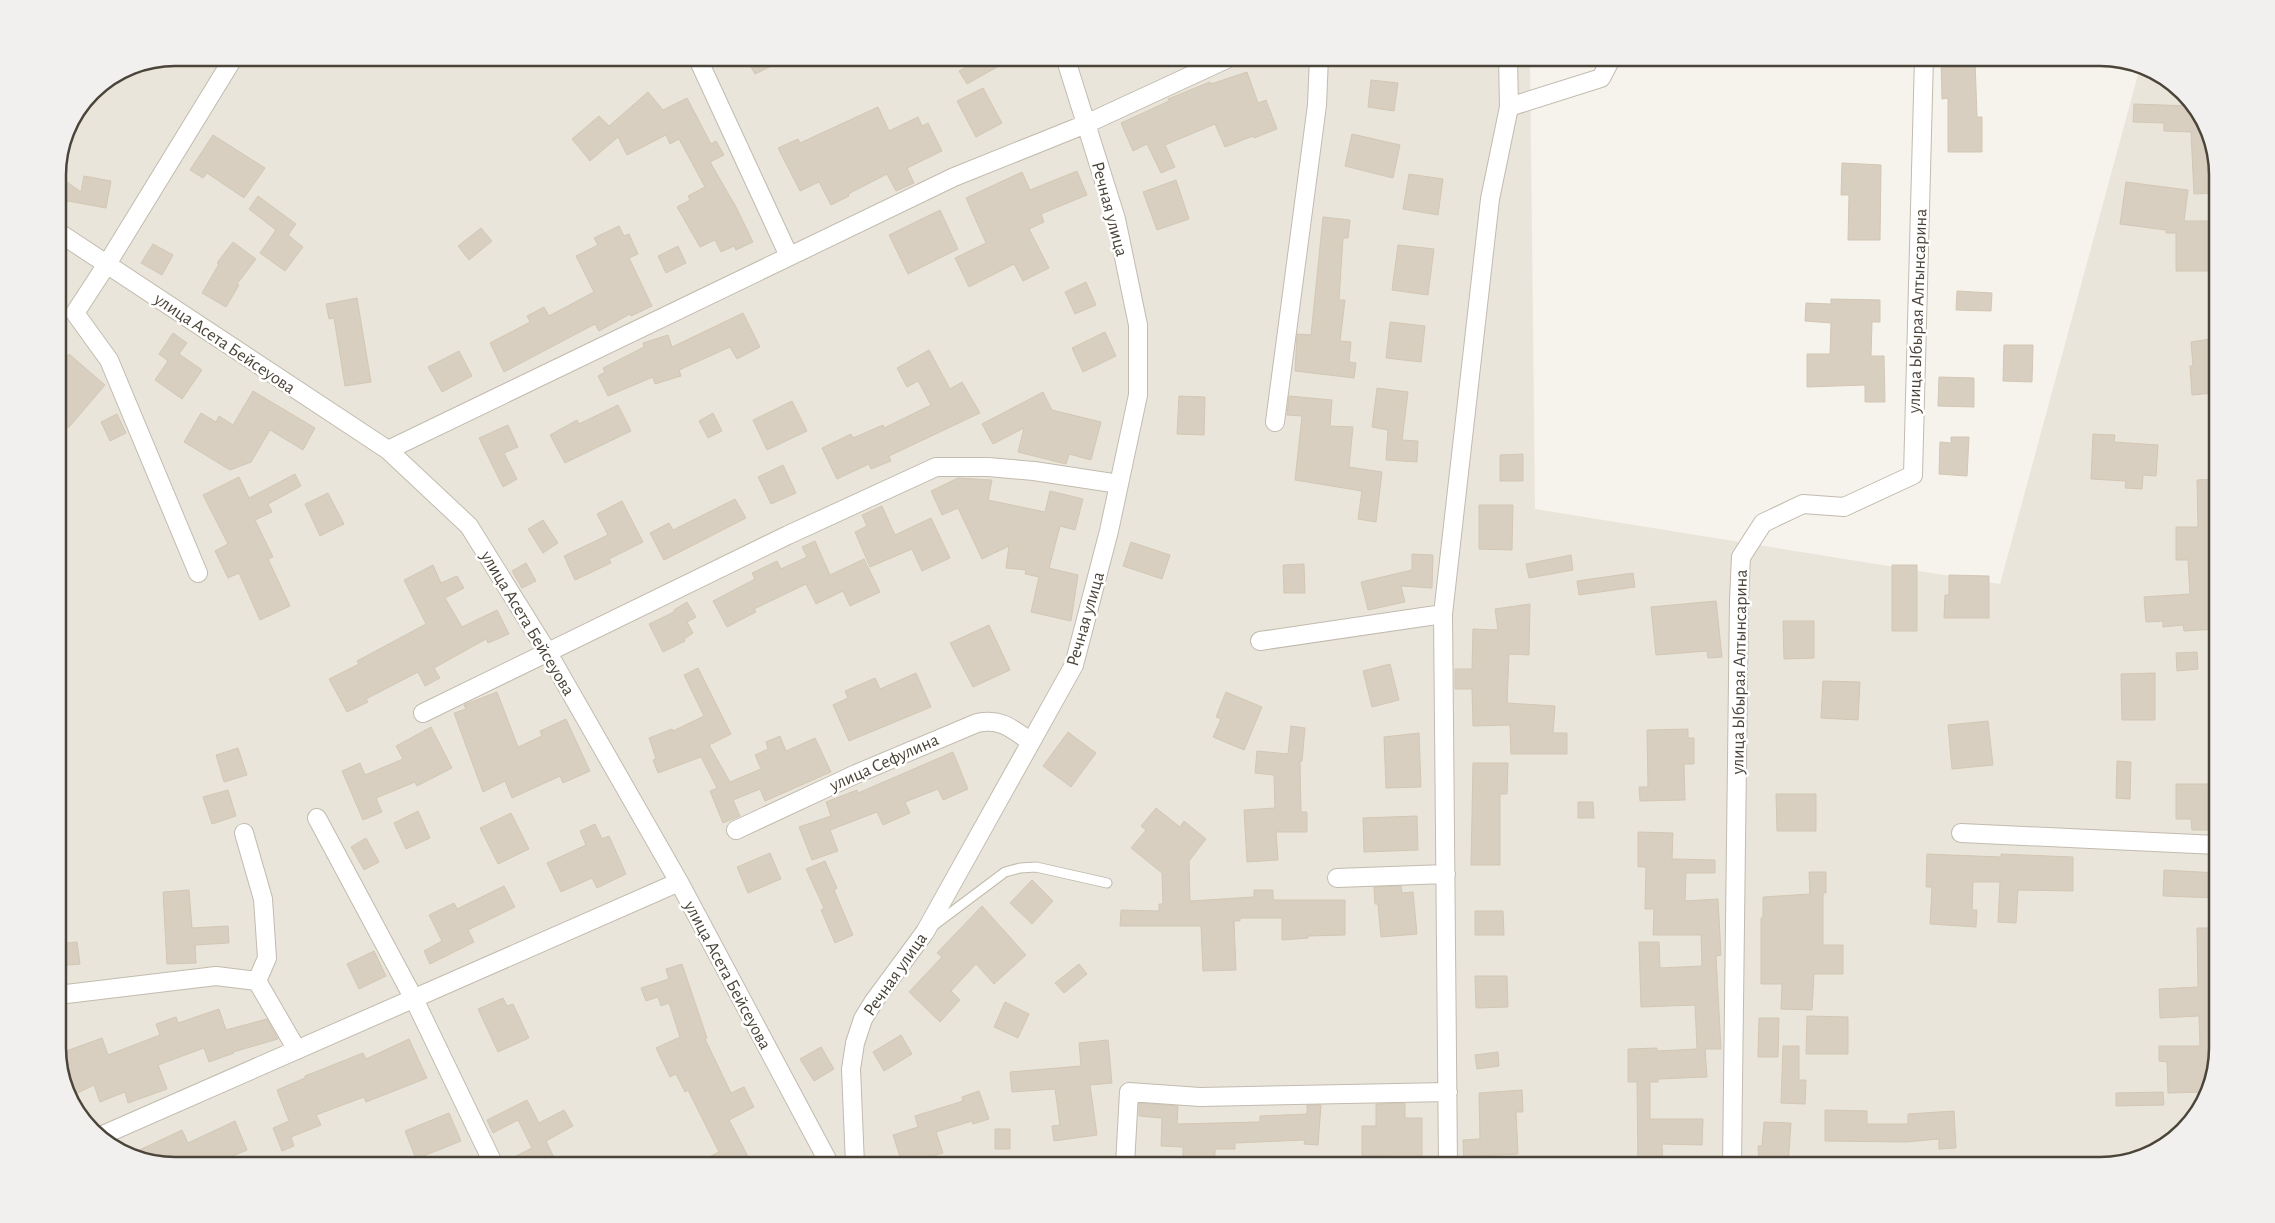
<svg xmlns="http://www.w3.org/2000/svg" width="2275" height="1223" font-family="'Alegreya Sans',sans-serif">
  <style>
    .residential { fill: #eae5da }
    .building { fill: #d8cfc1; stroke: #d3c7b4 }
    .lines { fill: none; stroke-linecap: round; stroke-linejoin: round }
    .service-casing { stroke: #c2bbae; stroke-width: 11 }
    .minor-casing { stroke: #c2bbae; stroke-width: 20 }
    .service { stroke: #fff; stroke-width: 9 }
    .minor { stroke: #fff; stroke-width: 18 }
    .labels { text-anchor: middle; stroke-width: 5; stroke-linejoin: round; paint-order: stroke }
    .street-label { font-size: 18px; fill: #4b4439; stroke: #fff }
    .rim { fill: none; stroke: #4b4439; stroke-width: 2.5 }
  </style>
  <rect width="100%" height="100%" fill="#f6f3ec"/>
  <path class="residential" d="M175,57l1355,1 5,451 465,75 140,-517 12,3 46,40 19,58v880l-12,52 -40,46 -65,19h-1925l-52,-12 -46,-40 -19,-57v-888l9,-38 25,-38 38,-26z"/>
  <path class="building" d="M746,58h42l-33,16z
    M984,58h29l-46,26 -8,-13z
    M1941,58h19v4l15,-1 2,56h5v35h-34v-54l-6,1z
    M1247,72l11,31 8,-3 11,29 -23,9 -1,-2 -28,11 -10,-23 -50,21 10,22 -14,6 -14,-29 -14,7 -12,-28 48,-22 -1,-2 42,-17 1,2z
    M1371,80l27,3 -4,28 -26,-4z
    M983,88l19,35 -26,14 -19,-36z
    M648,92l15,18 24,-12 24,46 5,-3 8,14 -14,7 26,45 17,35 -17,8 -2,-4 -13,6 -6,-12 -15,7 -23,-40 13,-7 -2,-4 17,-9 -26,-48 -9,5 -4,-9 -39,20 -9,-18 -28,24 -18,-22 27,-23 10,10z
    M2190,103l8,7 19,58v25l-23,1 -3,-62 -27,-1v-8l-31,-1 1,-18 56,2z
    M878,107l11,24 29,-14 4,9 6,-3 14,28 -35,17 7,15 -18,8 -9,-17 -39,20 1,2 -18,9 -12,-23 -19,9 -22,-43 20,-9 2,4z
    M1352,134l48,11 -7,33 -48,-12z
    M213,135l52,33 -21,30 -37,-25 -4,5 -13,-8z
    M1842,163l39,2 -1,75h-32l1,-45h-8z
    M1077,171l10,24 -46,19 3,8 -15,7 20,39 -26,13 -9,-17 -45,23 -14,-29 31,-15 -20,-45 56,-26 8,18z
    M1409,174l34,5 -5,36 -35,-6z
    M84,176l27,5 -5,27 -38,-7 -10,14v-26l6,-9 17,12z
    M1176,180l13,39 -32,11 -14,-38z
    M2126,182l62,8 -4,31h29v50h-37v-38h-10v-3l-46,-6z
    M258,196l38,28 -8,11 15,12 -18,24 -25,-18 16,-23 -27,-21z
    M940,210l18,39 -50,25 -19,-39z
    M1323,217l27,3 -2,18h-5l-4,62h6l-5,41 11,1 -2,20 7,1 -2,15 -59,-7 2,-37 14,1z
    M619,226l5,10 5,-2 9,20 -9,4 23,48 -21,10 -1,-2 -31,17 -4,-7 -91,48 -14,-29 40,-21 -3,-6 17,-9 5,9 45,-24 -18,-36 22,-11 -4,-7z
    M481,228l11,13 -23,19 -11,-14z
    M233,242l23,17 -19,25 2,1 -13,22 -24,-14 17,-29 -2,-1z
    M153,244l20,11 -11,20 -21,-12z
    M1398,245l36,4 -6,46 -36,-5z
    M678,246l8,17 -20,10 -8,-17z
    M1086,282l10,23 -21,9 -10,-22z
    M1957,291l35,2 -1,18 -35,-1z
    M357,298l14,84 -26,4 -11,-68 -5,1 -3,-15z
    M1831,299l49,1v22h-8l-1,34h13l1,46h-20v-17l-58,2v-33h23l1,-31 -26,-2 1,-18 25,1z
    M743,313l17,34 -23,12 -7,-12 -51,23 2,6 -26,8 -2,-7 -45,19 -10,-20 7,-4 -2,-4 41,-21 -1,-4 25,-8 4,12z
    M1390,322l35,4 -4,36 -35,-4z
    M1105,332l11,24 -33,16 -11,-24z
    M173,333l14,10 -8,11 23,16 -20,29 -27,-19 13,-19 -9,-7z
    M2210,339l3,54 -21,2 -2,-29h3l-2,-24z
    M2004,345h29l-1,37 -29,-1z
    M929,350l21,39 12,-7 18,31 -91,43 2,5 -20,8 -2,-5 -32,15 -15,-31 29,-14 2,4 30,-13 1,3 47,-23 -13,-24 -11,6 -10,-19z
    M459,351l13,25 -30,16 -14,-25z
    M69,354l36,31 -35,41 -12,9v-67z
    M1939,377l35,1v29l-36,-1z
    M1377,388l31,4 -6,48 16,1 -1,21 -31,-2 2,-30 -16,-3z
    M253,391l62,37 -12,22 -33,-20 -19,32 -21,8 -46,-28 17,-29 15,9 3,-6 14,9z
    M1043,392l9,18 49,12 -10,38 -22,-6 -3,10 -48,-12 6,-24 -31,16 -11,-20z
    M1179,396l26,1 -1,38 -27,-1z
    M1289,396l43,4 -2,26 23,1 -4,40 33,5 -6,50 -18,-3 4,-28 -67,-11 7,-64 -15,-1z
    M792,401l15,30 -40,19 -14,-30z
    M618,405l13,26 -66,32 -15,-28 27,-15 2,4z
    M713,413l9,18 -14,7 -9,-17z
    M117,414l9,19 -16,8 -9,-19z
    M508,425l10,22 -14,6 13,26 -14,8 -24,-49z
    M2093,434l22,1 -1,7 44,3 -2,31 -13,-1 -1,14 -17,-1 1,-7 -35,-2z
    M1951,437h18l-2,39 -28,-2 1,-32 11,1z
    M1523,454v27h-23v-26z
    M783,465l13,28 -25,11 -13,-27z
    M295,474l6,12 -33,18 4,8 -17,8 18,37 -5,2 22,47 -30,14 -21,-47 -11,5 -13,-27 13,-7 -25,-49 36,-18 10,21z
    M958,478l34,2 -4,20 57,12 5,-21 33,8 -8,31 -15,-4 -11,42 29,7 -7,46 -40,-9 8,-35 -14,-3 1,-4 -20,-2 3,-22 -27,13 -24,-51 -16,7 -11,-24z
    M2217,479v34h-4v62l4,-1v15l-4,1 3,39 -32,2 -1,-6 -20,2v-6l-17,1 -2,-25 46,-3 -2,-34h-12v-33h22l-1,-47z
    M328,493l16,31 -24,12 -15,-32z
    M735,499l11,19 -82,42 -14,-27 19,-10 4,7z
    M622,501l21,41 -34,17 2,4 -36,17 -11,-24 44,-21 -11,-21z
    M1479,505h34l-1,45 -33,-1z
    M882,506l13,29 36,-17 19,40 -28,13 -10,-22 -42,18 -15,-35 12,-6 -5,-11z
    M543,520l15,23 -15,10 -15,-24z
    M815,541l15,34 34,-16 16,33 -30,14 -7,-15 -27,13 -10,-20 -52,25 2,3 -29,15 -14,-26 42,-22 -3,-6 25,-12 4,8 26,-12 -5,-10z
    M1131,542l39,13 -8,24 -39,-13z
    M1412,554l21,1 -1,33 -31,-2 4,16 -37,8 -7,-28 51,-12z
    M1571,555l2,15 -44,8 -3,-14z
    M526,563l10,18 -14,7 -10,-17z
    M1304,564l1,29h-21l-1,-28z
    M433,565l8,18 16,-7 7,12 -19,10 17,29 35,-17 12,24 -21,9 -2,-4 -52,29 6,10 -15,8 -7,-14 -52,27 2,3 -21,10 -18,-33 30,-15 -2,-3 69,-37 -22,-44z
    M1892,565h25v66h-25z
    M1633,573l2,14 -56,8 -2,-14z
    M1949,575l40,1v42h-45l1,-23h4z
    M1716,601l6,56 -14,1 -1,-7 -51,4 -5,-48z
    M687,602l9,15 -9,5 6,11 -9,6 1,2 -22,11 -14,-28 25,-12v-2z
    M1530,604l-1,51 -20,-1 -2,49 48,3 -2,27h14v21h-56l-1,-29 -37,1 -1,-37h-17v-20h17l1,-40 25,1 -3,-21z
    M1783,621h31v37l-30,1z
    M989,625l21,45 -37,17 -23,-44z
    M2197,652l1,17 -21,2 -1,-18z
    M1390,664l9,36 -27,7 -9,-36z
    M698,668l33,66 -22,11 21,37 31,-13 -6,-14 13,-6 -2,-7 14,-6 6,15 29,-13 16,34 -66,29 -5,-12 -27,11 7,16 -17,7 -13,-32 7,-3 -16,-31 -43,16 -5,-13 3,-1 -7,-21 23,-9 1,2 31,-15 -20,-41z
    M916,673l15,34 -82,34 -16,-36 15,-7 -3,-7 30,-13 5,11z
    M2155,673v47h-33l-1,-46z
    M1823,681l37,1 -2,38 -37,-2z
    M497,692l21,55 24,-11 -2,-5 26,-12 24,52 -27,12 -3,-7 -48,22 -7,-17 -22,11 -29,-79 12,-4 -2,-4z
    M1226,692l36,15 -18,43 -31,-13 8,-18 -5,-2z
    M1988,721l5,44 -41,4 -4,-44z
    M1291,726l14,2 -3,33h-2l1,51h6v20h-31l2,28 -31,2 -3,-52 31,-2 -1,-33 -19,-2 2,-22 31,3z
    M431,727l21,41 -35,18 -2,-4 -39,16 6,14 -19,8 -21,-49 18,-8 5,12 38,-16 -7,-13z
    M1688,729v9h6v26h-10l1,36 -45,1 -1,-14h9l-1,-57z
    M1068,732l28,21 -25,34 -28,-21z
    M1419,733l2,54 -35,1 -2,-51z
    M238,748l9,27 -23,7 -8,-27z
    M953,752l15,37 -25,11 -5,-11 -33,13 5,11 -27,12 -6,-13 -47,18 8,21 -26,9 -13,-33 32,-11 -5,-14 31,-12 1,3z
    M2117,761l14,1 -1,37 -14,-1z
    M1473,763h35l-1,31h-7v71h-29z
    M2176,784h33v46h-17l-1,-11h-15z
    M228,790l8,26 -24,8 -9,-27z
    M1776,794h40v37h-39z
    M1578,802h15l1,16h-16z
    M1156,808l24,19 4,-6 22,18 -17,22 1,40 64,-4v-7h19v10h72v35l-37,1v2l-26,2v-22h-42v3h-6l2,49 -33,1 -2,-45h-81l1,-16 38,1v-7h4l-1,-31 -31,-25 15,-18 -5,-4z
    M418,811l12,27 -24,11 -12,-26z
    M511,813l18,36 -31,15 -18,-36z
    M1417,816l1,34 -54,2 -1,-34z
    M595,824l7,15 7,-3 17,38 -29,14 -5,-10 -31,14 -14,-29 39,-18 -6,-14z
    M1638,832l35,1 -1,26 43,1v13h-29l-1,28 33,-2 3,56 -5,1 5,93h-16l2,28 -49,2v3h-8v37h53l-1,26 -40,-1 1,22h-25l-1,-84h-9v-33l29,-1v3l40,-2 -2,-44 -54,2 -2,-65h20l1,26 42,-2 -1,-31h-48l1,-26h-9l1,-42h-8z
    M366,838l13,24 -15,8 -13,-23z
    M770,853l11,26 -33,14 -11,-26z
    M1927,854l74,3v-3l72,3v34l-55,-1 -2,33 -18,-1 2,-40h-27l-1,28h5l-1,17 -46,-3 2,-37h-6z
    M825,861l12,27 -3,2 19,45 -18,8 -14,-33 3,-2 -18,-39z
    M2164,870l53,3v25l-54,-2z
    M1809,872h17v21h-3v52h20v29h-29l-2,36 -31,-1 1,-25h-21v-66h2v-21l47,-3z
    M1032,880l21,21 -21,23 -22,-21z
    M504,886l11,21 -47,23 6,12 -44,22 -6,-13 18,-10 -13,-26 25,-12 3,6z
    M1401,886l1,7 11,-1 4,42 -36,3 -3,-33h-3l-1,-17z
    M189,890l3,38 36,-2 1,17 -34,2 1,18 -29,1 -4,-72z
    M982,906l44,49 -32,29 -18,-20 -25,27 9,9 -20,22 -31,-30 33,-35 -5,-4z
    M1475,911h28l1,24h-29z
    M2197,928h20l1,120 -11,44 -39,1 -1,-31 -8,-1v-15h41l-1,-30 -39,2 -1,-29 39,-2z
    M77,942l3,22 -22,2v-22z
    M374,951l12,25 -27,13 -12,-25z
    M682,964l25,74 -2,1 26,54 13,-6 10,20 -25,13 24,46h-61l27,-14 -31,-62 -3,2 -9,-18 -6,3 -14,-29 24,-11 -11,-34 -8,3 -3,-9 -12,4 -5,-13 28,-9 -3,-10z
    M1079,964l8,10 -23,19 -9,-10z
    M1475,976h32l1,31 -32,1z
    M503,998l4,8 6,-2 16,34 -31,14 -20,-43z
    M1005,1002l24,12 -11,24 -24,-11z
    M219,1009l7,21 41,-11 11,20 -45,13 1,1 -25,9 -5,-14 -46,17 9,24 -39,14 -3,-11 -25,10 -6,-17 -23,11 -13,-42 44,-16 6,17 52,-20 -4,-11 20,-7 2,6z
    M1807,1016l41,1v37h-42z
    M1759,1018h20l-1,39h-20z
    M901,1035l11,19 -28,17 -11,-19z
    M409,1039l18,39 -61,24 -2,-5 -48,18 5,10 -30,12 3,9 -12,5 -9,-23 16,-7 -12,-31 28,-12v-2l58,-23 3,6z
    M1108,1040l4,43 -22,2 7,50 -43,6 -2,-15 8,-1 -5,-36 -43,3 -2,-20 71,-6 -2,-23z
    M1783,1046h16v34h7l-1,24 -24,-1z
    M821,1047l13,22 -20,12 -14,-22z
    M1498,1052l1,14 -22,3 -2,-14z
    M1522,1090l1,22h-7l2,42 -40,2 1,6 -15,1 -1,-23 17,-1 -1,-46z
    M979,1091l10,28 -16,5 -1,-3 -36,11 7,21 -13,4 2,9h-29l-10,-31 25,-8 -3,-11 48,-15 -1,-4z
    M2163,1092l1,13 -48,1v-13z
    M527,1100l12,23 25,-13 9,16 -27,15 12,25h-53l-1,-4 28,-14 -14,-28 -25,13 -6,-13z
    M1139,1103l39,3 -1,18 83,-2v-6l47,-2v-9h14l-3,40 -14,-1 1,-4 -70,3v6h-20v17h-32v-19l-22,-1 1,-28 -23,-2z
    M1405,1103v15h17v39l-60,-1v-30h14v-22z
    M1825,1110l42,1v13h41v-10l46,-3 2,37 -17,1v-10l-33,3 -81,-1z
    M449,1113l12,28 -45,18 -11,-28z
    M235,1121l12,29 -38,16h-34l-46,-11 53,-25 6,13z
    M1764,1122l27,1 -3,43h-29l-1,-20h4z
    M995,1129h15v20h-15z"/>
  <g class="lines">
    <g class="service-casing">
      <path id="service" d="M933,926l72,-54 15,-4 16,-1 71,16"/>
    </g>
    <g class="minor-casing">
      <path id="minor" d="M697,57l92,199
        M1509,107l92,-29 11,-21
        M58,232l330,218 81,76 79,127 131,229 151,283
        M1275,422l42,-317 2,-48
        M388,450l566,-273 132,-53 145,-67
        M198,573l-89,-213 -34,-47 32,-49 127,-207
        M1260,641l183,-27
        M423,713l365,-178 148,-68h52l46,4 85,13
        M317,818l97,181 80,166
        M736,830l120,-56 121,-51c25,-5 35,6 54,19
        M244,833l19,66 4,59 -10,23
        M1961,833l256,12
        M1337,878l109,-4
        M58,995l158,-19 41,5 40,69
        M103,1135l576,-253
        M855,1165l-4,-96 4,-26 8,-24 11,-18 51,-69 149,-267 35,-134 29,-136v-70l-22,-106 -51,-162
        M1125,1165l4,-73 71,5 248,-5
        M1448,1165l-5,-551 47,-415 19,-92 -1,-50
        M1732,1165l7,-565 2,-43 22,-34 40,-19 41,3 69,-32 11,-418"/>
    </g>
    <use href="#service" class="service"/>
    <use href="#minor" class="minor"/>
  </g>
  <g class="labels">
    <g class="street-label">
      <text transform="translate(1110 209) rotate(75)" y="6">Речная улица</text>
      <text transform="translate(1917 311) rotate(-88)" y="6">улица Ыбырая Алтынсарина</text>
      <text transform="translate(225 343) rotate(34)" y="6">улица Асета Бейсеуова</text>
      <text transform="translate(1085 619) rotate(-74)" y="6">Речная улица</text>
      <text transform="translate(528 623) rotate(59)" y="6">улица Асета Бейсеуова</text>
      <text transform="translate(1739 672) rotate(-89)" y="6">улица Ыбырая Алтынсарина</text>
      <text transform="translate(884 762) rotate(-24)" y="6">улица Сефулина</text>
      <text transform="translate(895 974) rotate(-55)" y="6">Речная улица</text>
      <text transform="translate(728 975) rotate(62)" y="6">улица Асета Бейсеуова</text>
    </g>
  </g>
  <path d="M0 0H2275V1223H0ZM175 66H2100A109 109 0 0 1 2209 175V1048A109 109 0 0 1 2100 1157H175A109 109 0 0 1 66 1048V175A109 109 0 0 1 175 66Z" fill="#f1f0ef" fill-rule="evenodd"/>
  <path class="rim" d="M175 66H2100A109 109 0 0 1 2209 175V1048A109 109 0 0 1 2100 1157H175A109 109 0 0 1 66 1048V175A109 109 0 0 1 175 66Z"/>
</svg>
